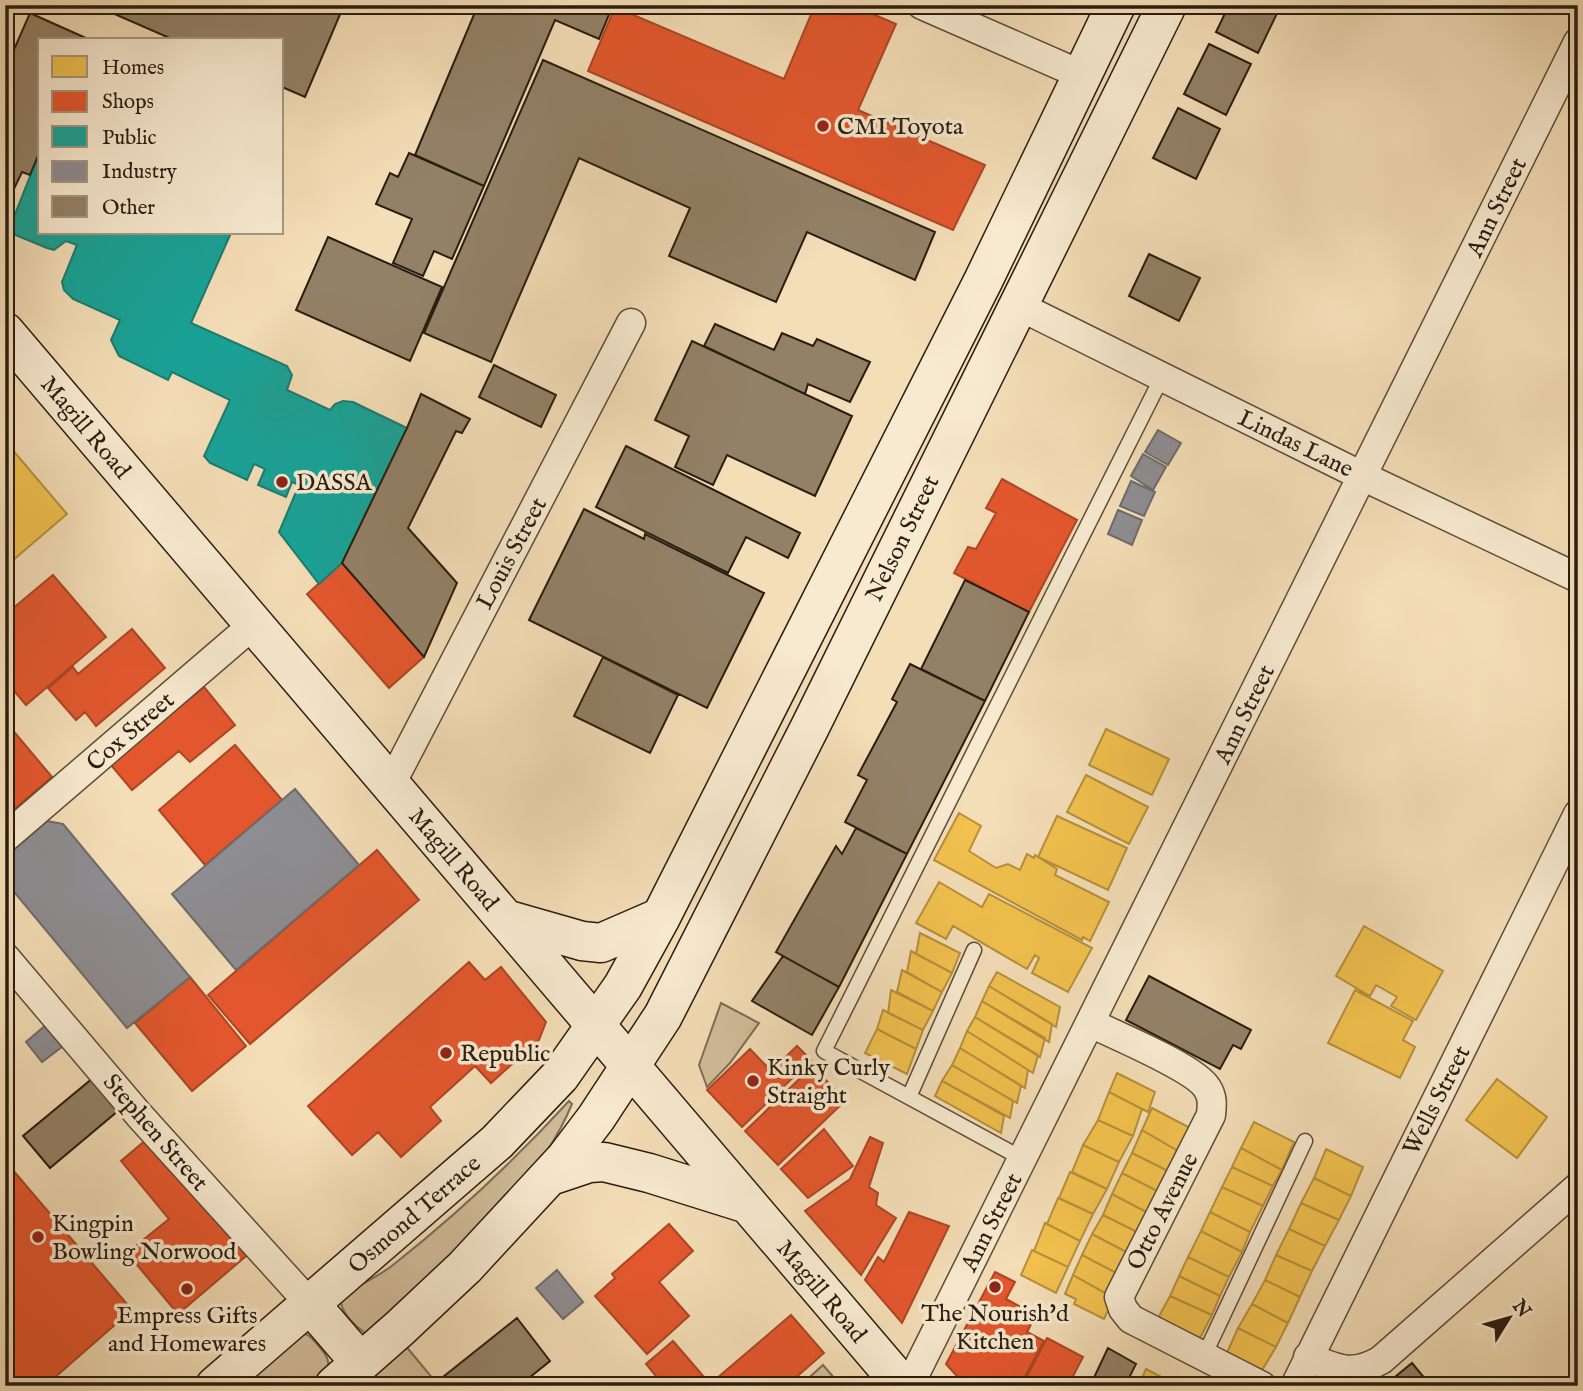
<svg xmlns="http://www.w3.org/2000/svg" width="1583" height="1391" font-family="'IM FELL English',serif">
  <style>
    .green { fill: #d2bd9b; stroke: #7e6d56; stroke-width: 2 }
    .homes { fill: #f2c14e; stroke: #b6903b; stroke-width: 2 }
    .shops { fill: #e4572e; stroke: #ac4625; stroke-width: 2 }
    .public { fill: #17a398; stroke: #1d7b6f; stroke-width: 2 }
    .industry { fill: #8d8d92; stroke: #6f6b6b; stroke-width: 2 }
    .building { fill: #938167; stroke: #2a1d10; stroke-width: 2 }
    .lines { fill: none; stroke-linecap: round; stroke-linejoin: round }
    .lane-casing { stroke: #5c4d3a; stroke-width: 17 }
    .street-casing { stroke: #5c4d3a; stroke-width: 31 }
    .secondary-casing { stroke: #2a1d10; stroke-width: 41 }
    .lane { stroke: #f8ead0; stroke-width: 14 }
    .street { stroke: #f8ead0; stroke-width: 28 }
    .secondary { stroke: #f8ead0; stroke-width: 38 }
    .poi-dot { fill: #8f2418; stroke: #f8ead0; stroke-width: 2.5 }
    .labels { text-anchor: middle; stroke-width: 7; stroke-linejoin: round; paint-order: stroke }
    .poi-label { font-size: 24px; fill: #2a1d10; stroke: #f8ead0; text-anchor: start }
    .street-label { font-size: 24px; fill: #2a1d10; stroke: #f8ead0 }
  </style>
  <rect width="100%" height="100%" fill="#f4deb7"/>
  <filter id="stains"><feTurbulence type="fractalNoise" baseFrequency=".00286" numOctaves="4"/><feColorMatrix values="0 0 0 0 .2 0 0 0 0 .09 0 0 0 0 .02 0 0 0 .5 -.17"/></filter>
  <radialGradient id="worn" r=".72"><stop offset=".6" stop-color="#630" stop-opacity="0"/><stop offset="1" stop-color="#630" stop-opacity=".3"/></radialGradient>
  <path class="green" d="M721,1003l38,20 -29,40 -23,24 -8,-22z
    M569,1101l3,3c-39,94 -131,163 -207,229 -9,-6 -22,-19 -24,-30l3,-6c15,-13 34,-20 49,-32 62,-49 122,-105 176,-164z
    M395,1333l44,53h-105z
    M306,1334c7,4 11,10 16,16 15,18 0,24 -13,36h-71l62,-51z
    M823,1365l18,21h-41z"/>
  <path class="homes" d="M5,441l62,73 -62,53z
    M1106,729l63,30 -17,36 -63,-30z
    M1086,775l62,32 -19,37 -62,-32z
    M959,813l22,13 -12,25 27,17 12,-4 12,6 7,-16 7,4 1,-3 22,14 -2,6 54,27 -19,39 -7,-4 -1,3 -148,-80z
    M1057,816l70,32 -19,42 -70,-33z
    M939,882l43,25 7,-13 103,54 -24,44 -36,-19 7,-15 -4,-3 -8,14 -74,-43 -7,13 -30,-16z
    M1364,926l79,45 -27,49 -25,-14 6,-9 -21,-12 -6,11 -34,-20z
    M920,933l40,20 -8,20 -36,-19z
    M911,951l41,22 -10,19 -35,-20z
    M902,970l40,22 -9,19 -36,-19z
    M997,972l63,35 -4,20 -67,-41z
    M989,986l63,38 -3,18 -67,-41z
    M891,990l42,21 -10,19 -35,-17z
    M1355,990l58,31 -10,19 12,7 -15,31 -72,-35z
    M982,1001l63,37 -5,19 -65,-40z
    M883,1010l40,20 -7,19 -39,-20z
    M975,1017l63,38 -5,18 -66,-42z
    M877,1029l39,20 -9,25 -42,-21z
    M967,1031l61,39 -3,18 -65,-40z
    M960,1048l61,38 -4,17 -65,-38z
    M952,1065l61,36 -3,17 -68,-37z
    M1117,1073l38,19 -7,20 -39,-20z
    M1497,1079l50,38 -30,41 -51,-38z
    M942,1081l62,35 -3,17 -66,-37z
    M1109,1092l33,17 -9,27 -35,-16z
    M1152,1108l42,22 -9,25 -43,-25z
    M1098,1120l35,16 -14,26 -36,-17z
    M1254,1122l40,20 -12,28 -41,-22z
    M1142,1130l43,25 -11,19 -42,-21z
    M1083,1145l36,17 -12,27 -35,-17z
    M1241,1148l41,22 -9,16 -41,-19z
    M1326,1149l37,18 -12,29 -37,-18z
    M1132,1153l42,21 -11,20 -41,-21z
    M1232,1167l41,19 -10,20 -41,-19z
    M1070,1172l37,17 -14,25 -34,-16z
    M1122,1173l41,21 -9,22 -42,-22z
    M1314,1178l37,18 -12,24 -38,-17z
    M1222,1187l41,19 -13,26 -40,-20z
    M1112,1194l42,22 -9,20 -42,-21z
    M1058,1198l35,16 -13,27 -33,-17z
    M1301,1203l38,17 -14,26 -36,-17z
    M1210,1212l40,20 -8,20 -41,-21z
    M1103,1215l42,21 -11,20 -42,-22z
    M1045,1223l35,18 -12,26 -34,-16z
    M1289,1229l36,17 -13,25 -36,-16z
    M1201,1231l41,21 -13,25 -41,-20z
    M1092,1234l42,22 -10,21 -42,-22z
    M1032,1250l36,17 -12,26 -35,-18z
    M1082,1255l42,22 -10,21 -41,-23z
    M1276,1255l36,16 -12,26 -35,-17z
    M1188,1257l41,20 -9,19 -41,-20z
    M1073,1275l41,23 -10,21 -30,-15 2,-5 -11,-5z
    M1179,1276l41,20 -8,19 -42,-19z
    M1265,1280l35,17 -12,26 -36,-19z
    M1170,1296l42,19 -13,25 -42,-20z
    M1252,1304l36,19 -12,24 -38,-19z
    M1238,1328l38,19 -15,25 -35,-17z
    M1146,1369l23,12 -2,5h-29z"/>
  <path class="shops" d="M815,5h37l44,19 -38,86 127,55 -32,65 -365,-159 27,-64 169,72z
    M1002,479l75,41 -48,92 -75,-39 14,-26 8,2 20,-36 -10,-5z
    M342,563l82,94 -35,31 -82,-94z
    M53,575l53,62 -80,68 -21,-25v-65z
    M132,629l33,39 -69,58 -11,-14 -9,8 -28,-32 25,-21 5,7z
    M204,687l31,38 -45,37 -11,-11 -47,39 -22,-26z
    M5,721l47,56 -47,40z
    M235,745l47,55 -77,65 -46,-55z
    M377,850l42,50 -169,144 -42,-49z
    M469,962l16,18 16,-13 45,55 -7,18 -48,43 -16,-17 -45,41 11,14 -40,36 -23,-25 -26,23 -44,-49z
    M190,977l56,69 -54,45 -57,-68z
    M797,1046l14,14 -69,67 -35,-37 43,-41 21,22z
    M813,1066l32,35 -67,64 -33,-34z
    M824,1129l29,37 -45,32 -27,-29z
    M153,1134l98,118 -73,62 -51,-61 42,-34 -48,-58z
    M870,1137l13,6 -14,44 9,6 -2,12 20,13 -35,57 -56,-64 45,-32z
    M6,1162l126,148 -87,76h-40z
    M909,1212l40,14 -47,97 -37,-43 13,-23 6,5z
    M669,1224l24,27 -34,31 30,34 -42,38 -52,-58 20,-18 -3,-4z
    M995,1272l20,10 -9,17 30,16 -9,17 17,9 -24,45h-54l-20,-22z
    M791,1315l33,38 -38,33h-122l-18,-22 27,-23 37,43z
    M1047,1338l36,19 -15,29h-46z"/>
  <path class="public" d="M40,151v82h191l-40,90 96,43 5,9 -5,15 43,20 5,-6 8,-3 10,1 54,26 -65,135 -23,21 -40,-52 20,-47 -7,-3 -6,15 -28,-12 7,-16 -11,-5 -7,16 -37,-17 -6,-7 26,-56 -58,-28 -4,8 -49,-24 -8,-16 9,-20 -47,-21 -9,-9 -2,-8 15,-37 -11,-4 -12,9 -7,-2 -39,-16z"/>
  <path class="industry" d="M1158,430l23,13 -13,22 -23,-13z
    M1143,454l23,13 -13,23 -22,-14z
    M1131,481l24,11 -11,24 -24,-10z
    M1118,510l24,10 -10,25 -24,-11z
    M295,789l64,76 -123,105 -64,-76z
    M47,821l16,3 127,153 -63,51 -122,-147v-26z
    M46,1025l17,21 -21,16 -16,-20z
    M557,1270l26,32 -20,17 -27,-31z"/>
  <path class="building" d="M94,5h250l-39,92 -23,-10v-47h-108z
    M478,5h135l-14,34 -44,-19 -71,166 -69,-31z
    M1229,5h52l-23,48 -42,-21z
    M30,13l58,26 -48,1v111l-10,24 -8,-3 -11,23 -6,-2v-123z
    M1209,44l42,20 -25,51 -42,-21z
    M543,60l392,172 -20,48 -108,-48 -31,70 -107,-46 21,-48 -111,-50 -88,204 -67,-29z
    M1178,108l42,21 -24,50 -43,-21z
    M409,153l75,33 -32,73 -18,-8 -11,25 -30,-13 19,-44 -36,-15 14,-31 8,4z
    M328,237l114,50 -32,74 -114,-51z
    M1149,254l51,24 -21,43 -50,-25z
    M715,324l59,26 8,-17 31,13 4,-7 53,23 -20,40 -42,-18 -3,10 -101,-48z
    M692,341l160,75 -37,80 -88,-41 -14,30 -38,-18 14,-31 -34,-16z
    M494,365l62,30 -15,32 -62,-30z
    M421,394l49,25 -8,14 -6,-2 -48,97 49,55 -33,74 -82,-94 65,-135z
    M626,446l174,87 -12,25 -42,-21 -18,36 -132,-66z
    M584,509l60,30 1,-5 119,59 -57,115 -178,-88z
    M965,580l64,32 -44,89 -64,-32z
    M603,657l75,38 -28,58 -76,-37z
    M910,664l75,37 -78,153 -62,-32 22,-42 -9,-5 39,-73 -5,-3z
    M856,828l51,26 -68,133 -63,-35 60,-106 6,8z
    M783,956l56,31 -27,48 -60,-34z
    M1149,976l102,54 -10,19 -8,-4 -13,24 -94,-49z
    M99,1073l26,32 -75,63 -27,-32z
    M517,1318l33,43 -31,25h-69l-7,-9z
    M1108,1348l28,16 -11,22h-35z
    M1412,1363l19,23h-47z"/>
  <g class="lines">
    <g class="lane-casing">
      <path id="lane" d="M909,1097l65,-147
        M1023,1159l-199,-108 338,-674
        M1204,1356l101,-215"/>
    </g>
    <g class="street-casing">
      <path id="street" d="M922,5l160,70
        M1017,305l345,171 216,102
        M391,784l240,-461
        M5,838l249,-214
        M5,957l134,158 171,189
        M1091,1023c25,13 103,44 116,65 6,9 5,17 4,27l-92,182 4,12 8,10 131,67
        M1308,1357c29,12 44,20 73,3l197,-173
        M909,1386l669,-1344
        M1295,1386l283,-572"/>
    </g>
    <g class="secondary-casing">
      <path id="secondary" d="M5,332l898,1054
        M505,919l77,22 19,2 60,-26
        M550,1176l39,-13 15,-1 45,11 99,31
        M310,1304l50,58
        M215,1386l282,-244 63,-66 63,-90 38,-69 322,-636 133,-276
        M334,1386l66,-58 65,-61 100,-108 31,-41 67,-102 147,-289 357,-722"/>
    </g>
    <use href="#lane" class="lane"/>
    <use href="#street" class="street"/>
    <use href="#secondary" class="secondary"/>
  </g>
  <g class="poi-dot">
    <circle cx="823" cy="126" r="7"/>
    <circle cx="282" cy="482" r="7"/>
    <circle cx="446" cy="1053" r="7"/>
    <circle cx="753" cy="1081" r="7"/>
    <circle cx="38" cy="1237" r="7"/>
    <circle cx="995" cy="1287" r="7"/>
    <circle cx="187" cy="1289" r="7"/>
  </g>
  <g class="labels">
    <g class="poi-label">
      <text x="837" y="134">CMI Toyota</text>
      <text x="296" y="490">DASSA</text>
      <text x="460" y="1061">Republic</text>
      <text x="767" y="1075">Kinky Curly<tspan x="767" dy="28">Straight</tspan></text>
      <text x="52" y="1231">Kingpin<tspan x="52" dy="28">Bowling Norwood</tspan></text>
      <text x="995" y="1321" text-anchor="middle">The Nourish'd<tspan x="995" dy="28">Kitchen</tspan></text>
      <text x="187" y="1323" text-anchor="middle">Empress Gifts<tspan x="187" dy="28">and Homewares</tspan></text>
    </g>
    <g class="street-label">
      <text transform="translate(1496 207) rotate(-64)" y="8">Ann Street</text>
      <text transform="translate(86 427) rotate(50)" y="8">Magill Road</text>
      <text transform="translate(1296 443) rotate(26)" y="8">Lindas Lane</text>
      <text transform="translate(902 538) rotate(-64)" y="8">Nelson Street</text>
      <text transform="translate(511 553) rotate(-62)" y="8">Louis Street</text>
      <text transform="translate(1244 714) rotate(-64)" y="8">Ann Street</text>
      <text transform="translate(130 731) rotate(-41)" y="8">Cox Street</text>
      <text transform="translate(454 859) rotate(50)" y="8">Magill Road</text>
      <text transform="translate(1436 1100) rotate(-63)" y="8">Wells Street</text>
      <text transform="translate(156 1132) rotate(49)" y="8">Stephen Street</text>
      <text transform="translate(1162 1211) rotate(-63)" y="8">Otto Avenue</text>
      <text transform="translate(414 1214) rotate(-41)" y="8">Osmond Terrace</text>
      <text transform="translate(991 1222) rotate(-63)" y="8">Ann Street</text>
      <text transform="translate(822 1291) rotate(50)" y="8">Magill Road</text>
    </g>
  </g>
  <rect width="1583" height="1391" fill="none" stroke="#f4deb7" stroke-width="28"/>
  <rect x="7" y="7" width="1569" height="1377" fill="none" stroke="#2a1d10" stroke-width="3.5"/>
  <rect x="14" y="14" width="1555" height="1363" fill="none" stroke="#2a1d10" stroke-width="2"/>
  <rect x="38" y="38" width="245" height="196" fill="#f8ead0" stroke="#a69883" stroke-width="2"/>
  <rect x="52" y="56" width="35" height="21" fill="#f2c14e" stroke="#a69883" stroke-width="2"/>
  <text x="102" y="74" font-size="21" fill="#2a1d10">Homes</text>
  <rect x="52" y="91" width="35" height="21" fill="#e4572e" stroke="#a69883" stroke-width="2"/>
  <text x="102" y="108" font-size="21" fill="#2a1d10">Shops</text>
  <rect x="52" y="126" width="35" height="21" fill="#17a398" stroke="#a69883" stroke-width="2"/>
  <text x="102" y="144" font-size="21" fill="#2a1d10">Public</text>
  <rect x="52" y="161" width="35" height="21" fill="#8d8d92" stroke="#a69883" stroke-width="2"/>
  <text x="102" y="178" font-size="21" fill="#2a1d10">Industry</text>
  <rect x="52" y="196" width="35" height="21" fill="#938167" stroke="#a69883" stroke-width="2"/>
  <text x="102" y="214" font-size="21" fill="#2a1d10">Other</text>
  <g transform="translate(1509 1318) rotate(53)" stroke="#f8ead0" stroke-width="5" paint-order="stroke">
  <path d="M0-5L12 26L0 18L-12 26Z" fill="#2a1d10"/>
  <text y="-10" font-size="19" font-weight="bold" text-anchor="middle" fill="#2a1d10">N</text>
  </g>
  <rect width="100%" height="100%" filter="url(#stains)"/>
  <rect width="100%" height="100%" fill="url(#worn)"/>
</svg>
